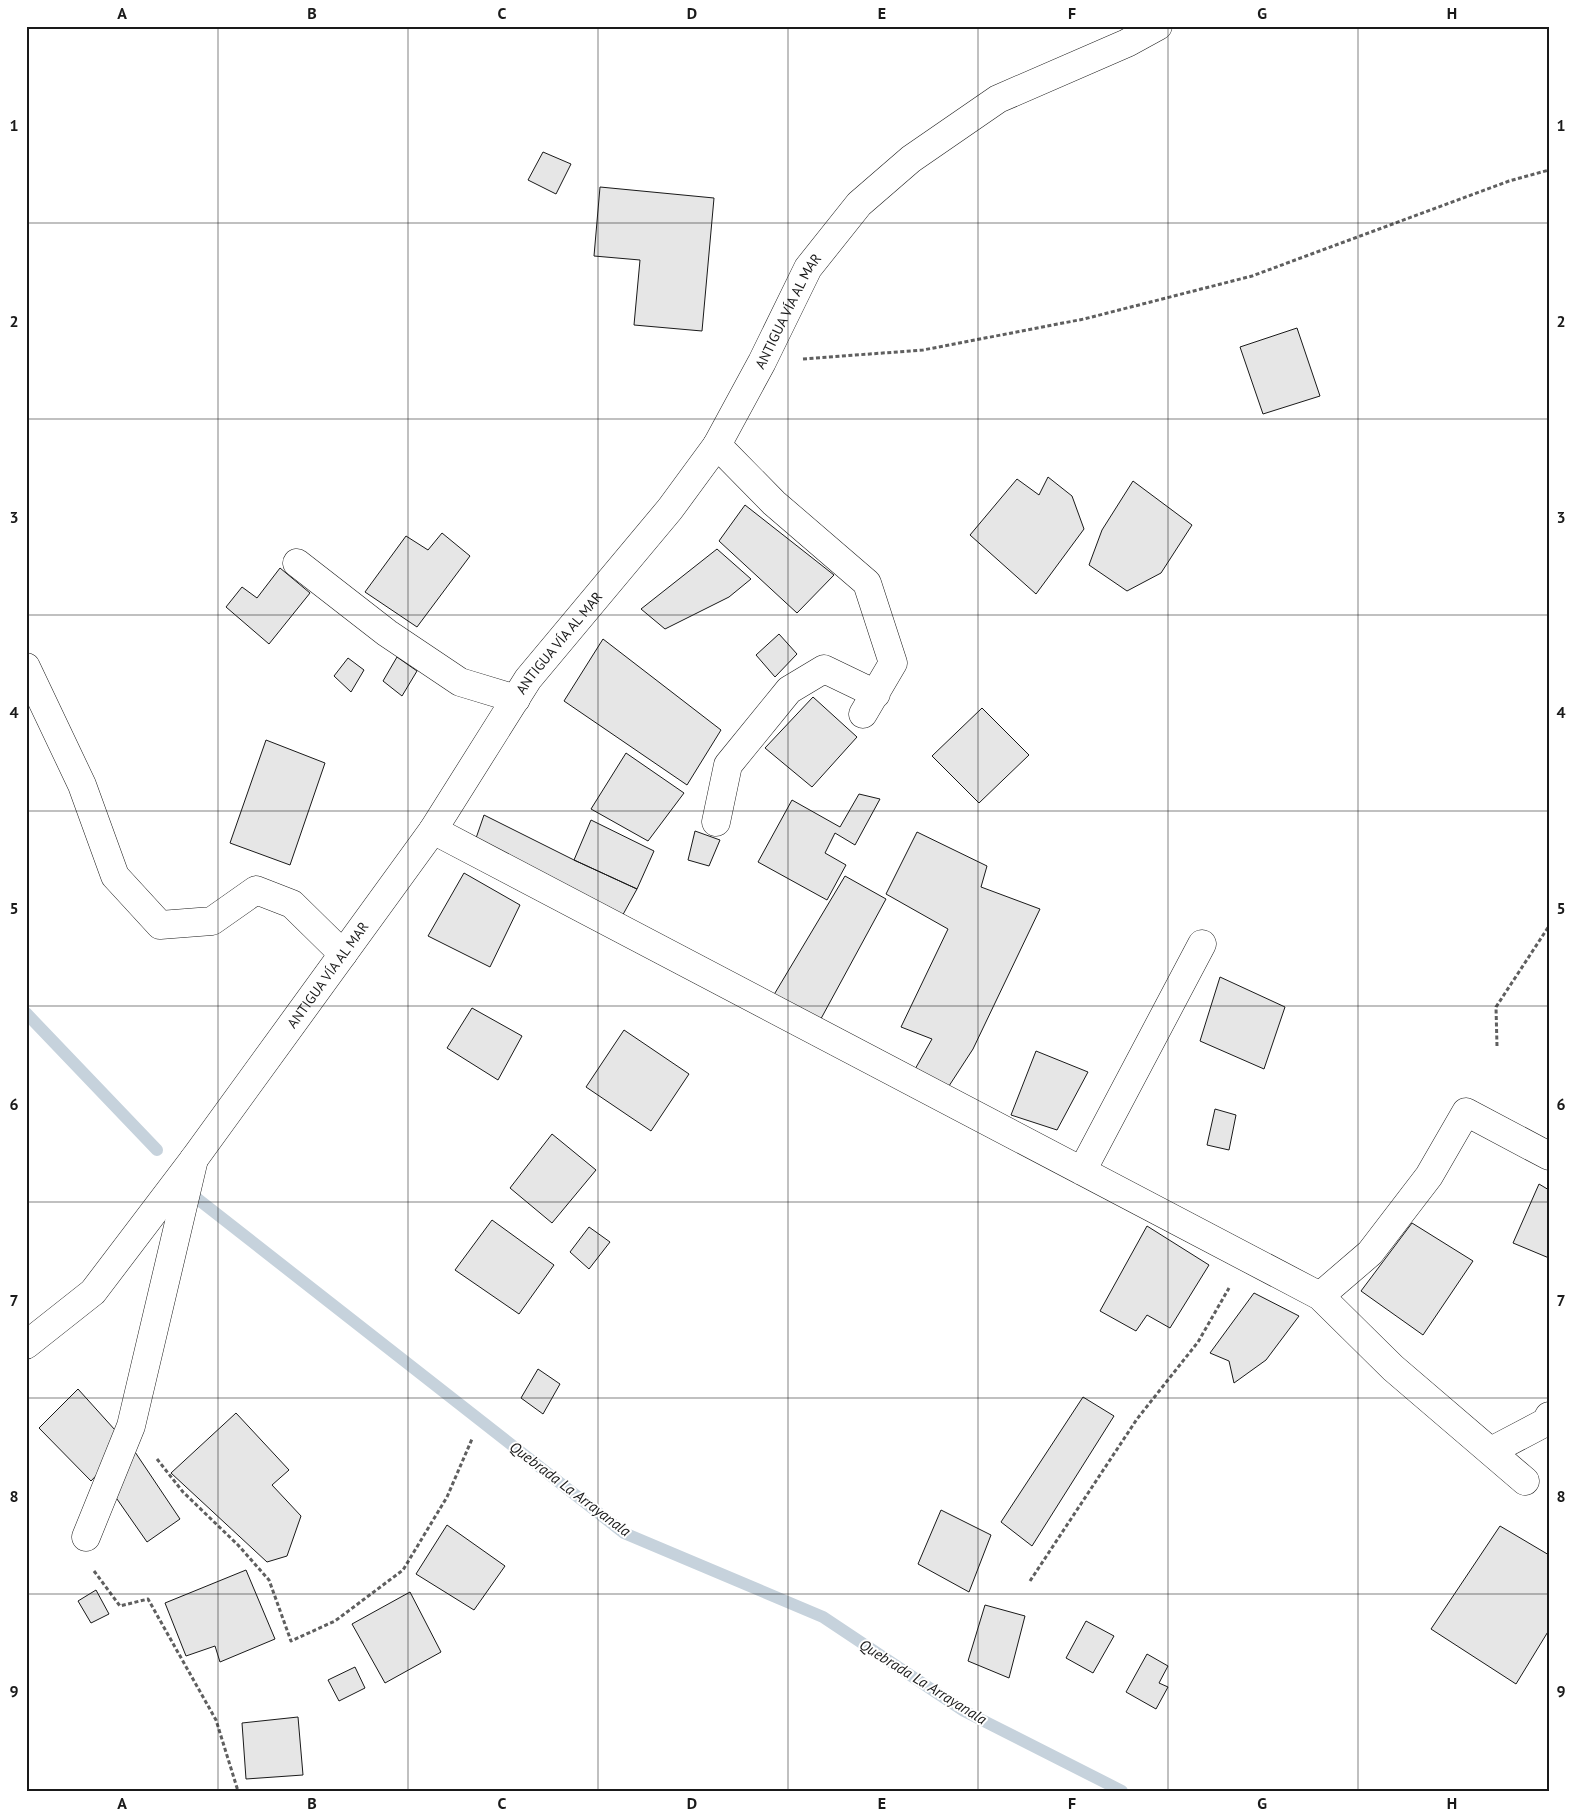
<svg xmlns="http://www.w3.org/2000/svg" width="1575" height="1817" font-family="'PT Sans',sans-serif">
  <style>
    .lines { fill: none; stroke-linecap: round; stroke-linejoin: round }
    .stream { stroke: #c6d2dc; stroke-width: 12 }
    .building { fill: #e6e6e6; stroke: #1a1a1a }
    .minor-casing { stroke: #1a1a1a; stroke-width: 29 }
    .major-casing { stroke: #1a1a1a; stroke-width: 29 }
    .path { stroke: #5f5f5f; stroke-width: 3; stroke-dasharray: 4 2.5; stroke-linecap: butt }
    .minor { stroke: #fff; stroke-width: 28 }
    .major { stroke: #fff; stroke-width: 28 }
    .grid { fill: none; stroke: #1a1a1a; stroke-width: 1; stroke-opacity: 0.55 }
    .labels { text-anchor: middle; stroke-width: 4; stroke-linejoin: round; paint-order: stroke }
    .street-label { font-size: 14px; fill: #1a1a1a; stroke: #fff }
    .water-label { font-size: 15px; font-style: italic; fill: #1a1a1a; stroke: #fff }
    .neatline { fill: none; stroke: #1a1a1a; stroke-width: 2 }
    .grid-label { font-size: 16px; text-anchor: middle; font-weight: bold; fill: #1a1a1a }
  </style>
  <rect width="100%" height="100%" fill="#fff"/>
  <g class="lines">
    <path class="stream" d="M26,1013l131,137
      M190,1193l434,340 199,84 141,94 158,80"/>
  </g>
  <path class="building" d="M543,152l28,12 -15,30 -28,-14z
    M600,187l114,11 -12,133 -68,-6 6,-65 -46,-4z
    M1297,328l23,68 -57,18 -23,-67z
    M1048,477l24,19 12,33 -48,65 -66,-59 47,-56 22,16z
    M1133,481l59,44 -31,48 -34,18 -38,-26 13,-35z
    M745,505l89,70 -37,38 -78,-72z
    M442,533l28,23 -53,71 -52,-35 41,-56 22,14z
    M717,549l34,30 -22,18 -64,32 -24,-20z
    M280,568l30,25 -41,51 -43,-37 16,-20 15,11z
    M779,634l18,20 -22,23 -19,-22z
    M603,639l118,91 -34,55 -123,-84z
    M397,657l20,14 -15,25 -19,-15z
    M348,658l16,12 -13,22 -17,-16z
    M813,697l44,40 -45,50 -47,-39z
    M982,708l47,47 -50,48 -47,-47z
    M266,740l59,23 -35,102 -60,-22z
    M626,753l58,40 -36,48 -57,-32z
    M859,794l21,5 -25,46 -20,-12 -10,20 21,12 -19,35 -69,-38 34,-62 48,27z
    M484,815l90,45 63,29 -17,31 -146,-76z
    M591,820l63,31 -17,38 -63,-29z
    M695,831l25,9 -11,26 -21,-6z
    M917,832l70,34 -6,21 59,22 -67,140 -26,40 -33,-18 18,-32 -31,-12 47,-98 -62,-35z
    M464,873l56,32 -30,62 -62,-31z
    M845,876l41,23 -69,127 -48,-23z
    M1220,977l65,30 -21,62 -64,-28z
    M472,1008l50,28 -24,44 -51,-32z
    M624,1030l65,44 -38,57 -65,-44z
    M1036,1051l52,21 -31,58 -46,-15z
    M1215,1109l21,6 -7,35 -22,-5z
    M552,1134l44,36 -44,53 -42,-35z
    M1539,1184l10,6v68l-36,-15z
    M492,1220l62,45 -35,49 -64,-44z
    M1412,1223l61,38 -50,74 -62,-44z
    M1147,1226l62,39 -39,63 -23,-13 -11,16 -36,-20z
    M589,1227l21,15 -21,27 -19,-17z
    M1254,1293l45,23 -33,44 -32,23 -5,-22 -19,-8z
    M538,1369l22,15 -17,30 -22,-16z
    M78,1389l37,41 -8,34 -16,17 -52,-53z
    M1083,1397l31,19 -82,130 -31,-24z
    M236,1413l53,57 -17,15 29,31 -14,40 -20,6 -96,-89z
    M133,1449l47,70 -33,23 -37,-53z
    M941,1510l50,25 -22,57 -51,-28z
    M447,1525l58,41 -31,44 -58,-36z
    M1500,1526l49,29v75l-33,54 -85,-55z
    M246,1570l29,69 -55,23 -5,-16 -29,10 -21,-53z
    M96,1590l13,24 -18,9 -13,-22z
    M410,1592l31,60 -56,31 -33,-59z
    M985,1605l40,11 -16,62 -41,-17z
    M1086,1621l28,15 -21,37 -27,-15z
    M1147,1654l21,12 -9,17 9,4 -12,22 -30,-17z
    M355,1667l10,21 -26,13 -11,-21z
    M298,1717l5,58 -57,4 -4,-56z"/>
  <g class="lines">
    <g class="minor-casing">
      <path id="minor" d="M717,445l57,58 93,80 26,80 -30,51
        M297,563l90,70 73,49 56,17
        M26,667l56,118 33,91 45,49 52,-4 44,-31 36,14 51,50
        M716,822l12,-57 61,-75 35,-21 52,25
        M433,830l887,466 73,72 132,113
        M1082,1171l120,-227
        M1320,1296l50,-43 59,-77 37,-64 83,44
        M1491,1451l55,-29 3,-6
        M86,1537l45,-111 63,-267"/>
    </g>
    <g class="major-casing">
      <g id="major">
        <path id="s1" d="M26,1345l67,-53 101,-133 239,-329 95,-151 142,-170 47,-64 45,-83 46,-94 51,-64 52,-45 87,-60 129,-56 31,-17"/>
      </g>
    </g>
    <path class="path" d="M803,359l120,-9 161,-31 168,-43 257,-95 40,-11
      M1497,1046l-1,-39 53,-81
      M157,1459l26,33 55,53 31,35 22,61 44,-20 68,-51 44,-73 25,-58
      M94,1571l26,35 28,-7 68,121 22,71
      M1030,1581l107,-162 61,-77 31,-54"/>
    <use href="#minor" class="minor"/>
    <use href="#major" class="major"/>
  </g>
  <path class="grid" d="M218,26v1765M408,26v1765M598,26v1765M788,26v1765M978,26v1765M1168,26v1765M1358,26v1765M26,223h1523M26,419h1523M26,615h1523M26,811h1523M26,1006h1523M26,1202h1523M26,1398h1523M26,1594h1523"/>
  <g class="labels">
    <g class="street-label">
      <text dy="5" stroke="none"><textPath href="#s1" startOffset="1290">ANTIGUA VÍA AL MAR</textPath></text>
      <text dy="5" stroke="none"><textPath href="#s1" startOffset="885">ANTIGUA VÍA AL MAR</textPath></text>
      <text dy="5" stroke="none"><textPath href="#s1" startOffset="480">ANTIGUA VÍA AL MAR</textPath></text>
    </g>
    <g class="water-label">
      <text transform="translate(570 1489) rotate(37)" y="5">Quebrada La Arrayanala</text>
      <text transform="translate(923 1682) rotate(32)" y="5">Quebrada La Arrayanala</text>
    </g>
  </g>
  <rect width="1575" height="1817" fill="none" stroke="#ffffff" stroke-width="55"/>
  <rect x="28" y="28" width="1520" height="1762" class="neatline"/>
  <g class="grid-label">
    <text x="122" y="19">A</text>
    <text x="312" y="19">B</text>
    <text x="502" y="19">C</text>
    <text x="692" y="19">D</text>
    <text x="882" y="19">E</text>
    <text x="1072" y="19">F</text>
    <text x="1262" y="19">G</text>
    <text x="1452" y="19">H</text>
    <text x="14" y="131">1</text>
    <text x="1561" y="131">1</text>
    <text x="14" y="327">2</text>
    <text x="1561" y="327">2</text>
    <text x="14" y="523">3</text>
    <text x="1561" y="523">3</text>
    <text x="14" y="718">4</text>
    <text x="1561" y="718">4</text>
    <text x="14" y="914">5</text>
    <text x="1561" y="914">5</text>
    <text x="14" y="1110">6</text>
    <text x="1561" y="1110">6</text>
    <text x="14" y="1306">7</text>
    <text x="1561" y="1306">7</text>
    <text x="14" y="1502">8</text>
    <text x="1561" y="1502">8</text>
    <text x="14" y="1697">9</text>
    <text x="1561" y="1697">9</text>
    <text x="122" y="1809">A</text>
    <text x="312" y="1809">B</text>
    <text x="502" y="1809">C</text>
    <text x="692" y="1809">D</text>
    <text x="882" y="1809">E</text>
    <text x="1072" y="1809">F</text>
    <text x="1262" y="1809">G</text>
    <text x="1452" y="1809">H</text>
  </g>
</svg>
